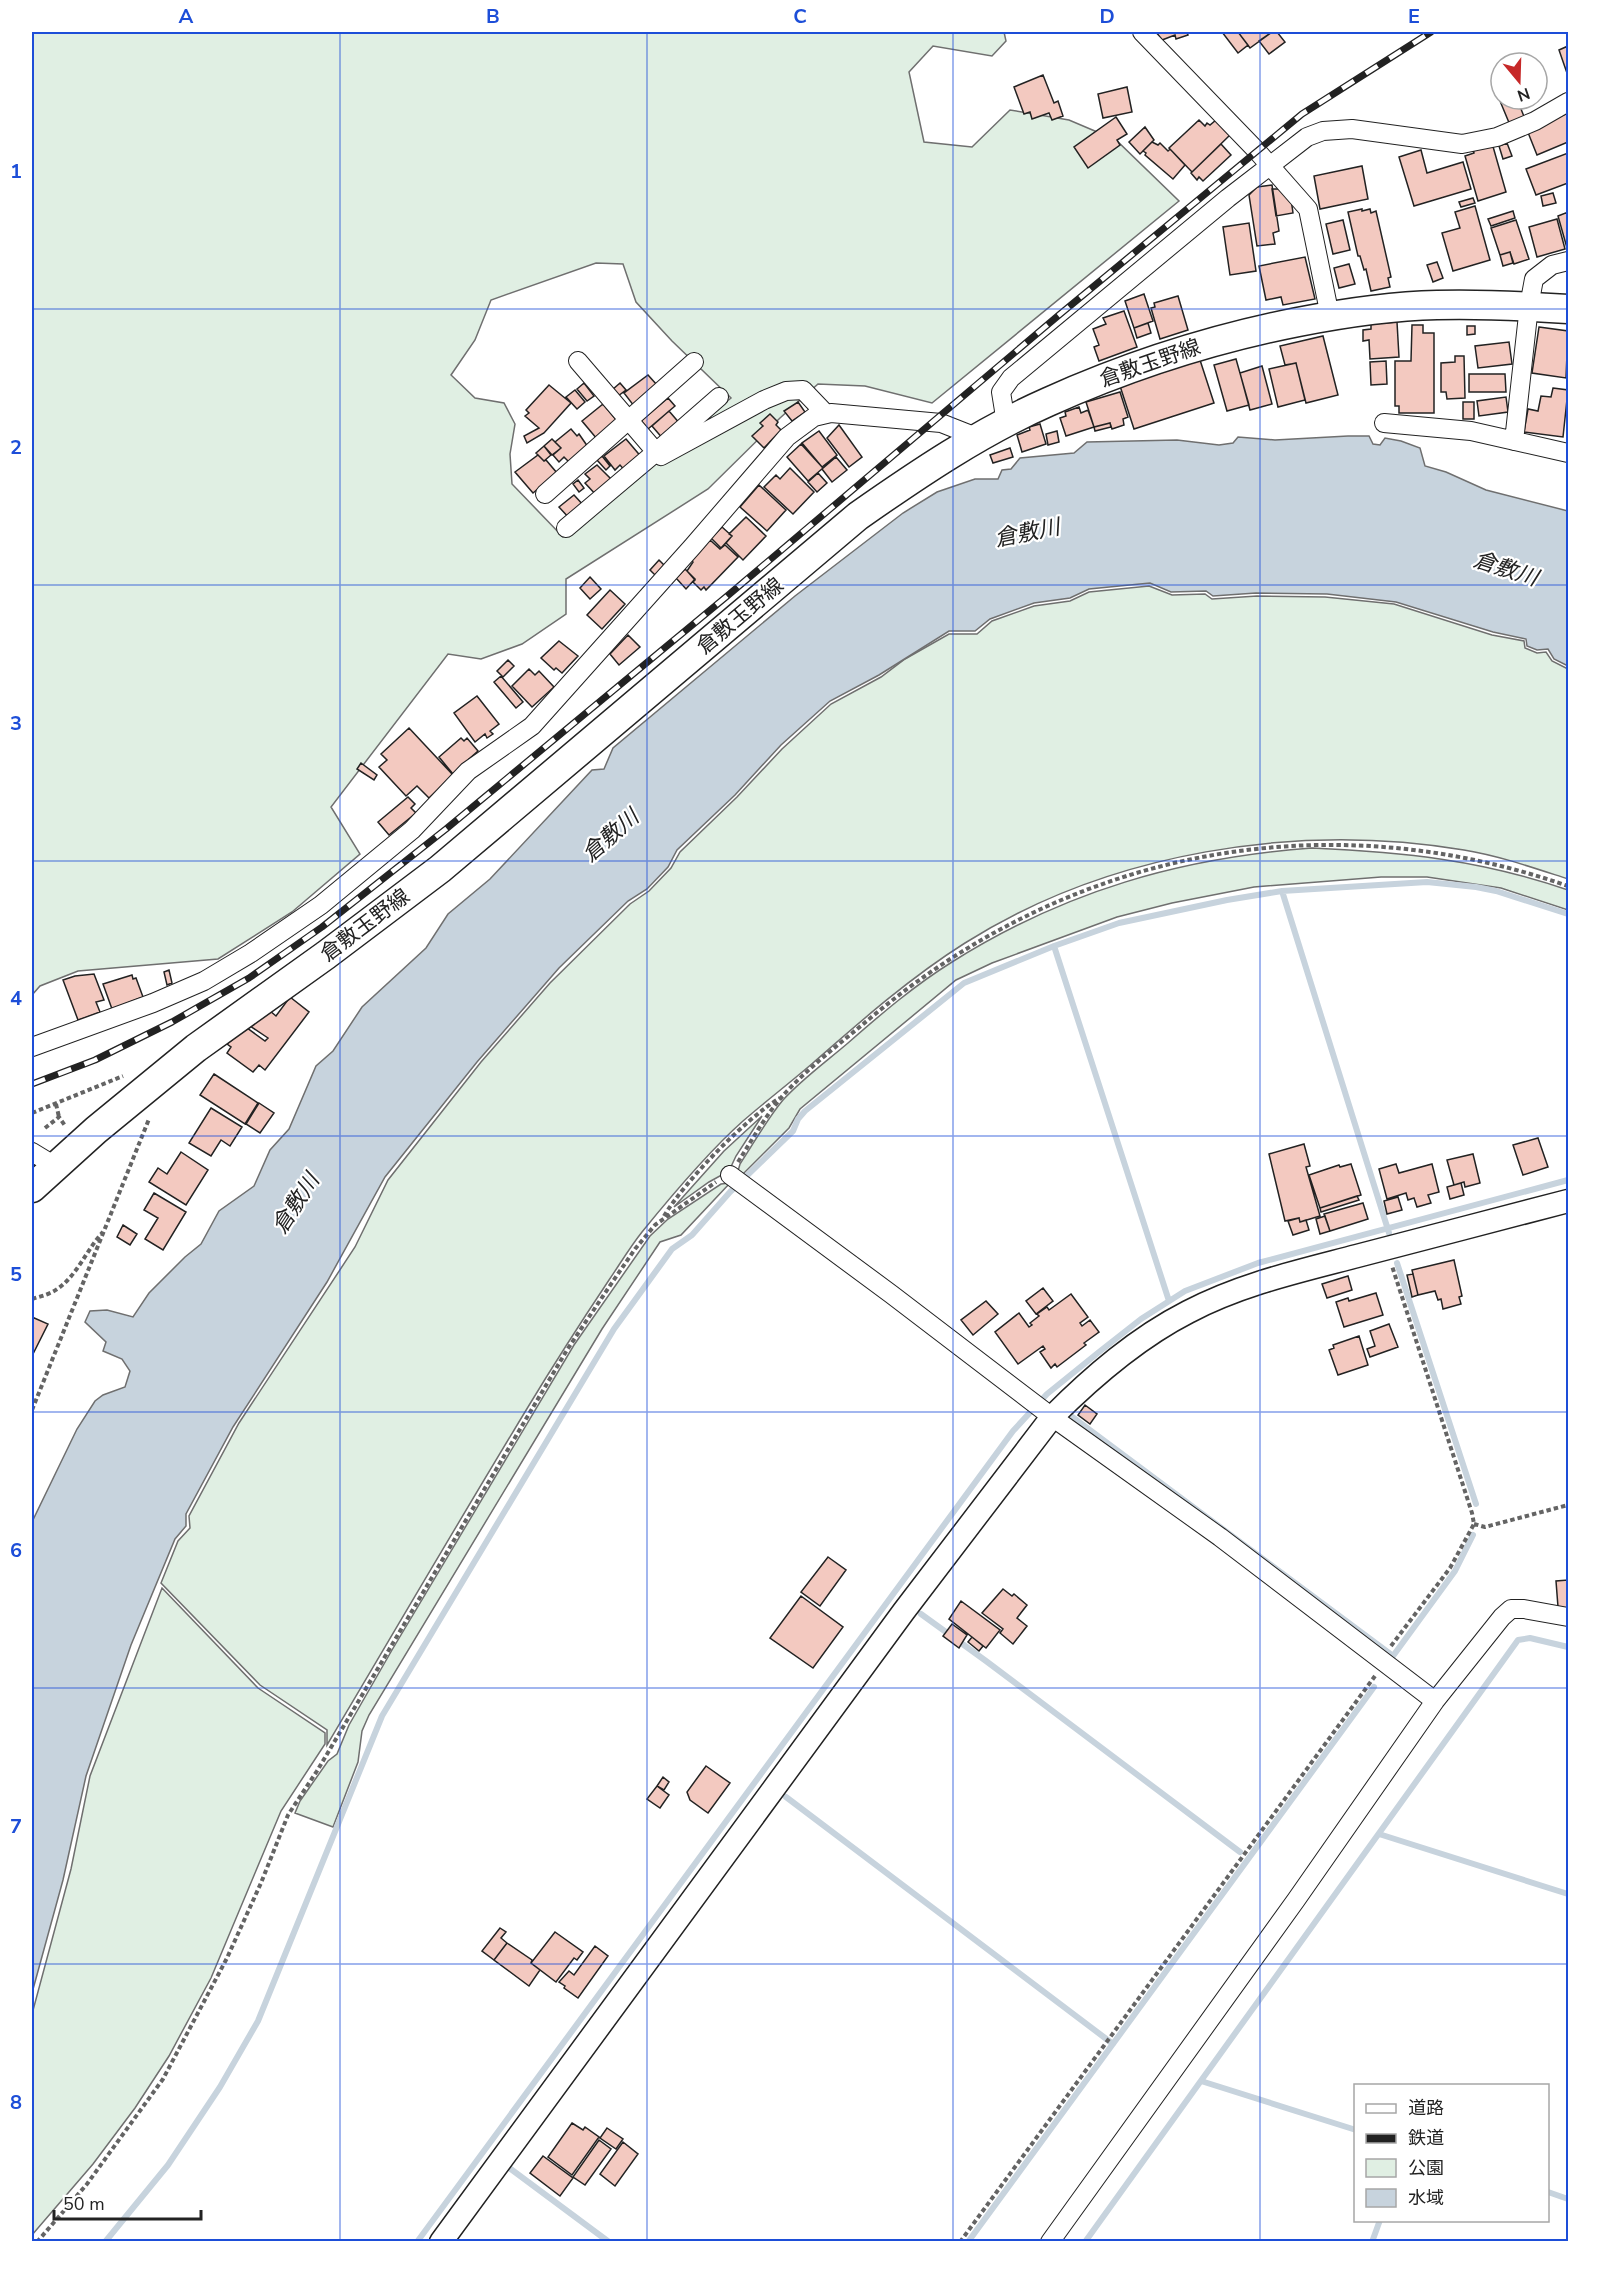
<svg xmlns="http://www.w3.org/2000/svg" width="1600" height="2273" font-family="'Nunito Sans','Noto Sans JP',sans-serif">
  <style>
    .green { fill: #e0efe3; stroke: #6f6f6f; stroke-width: 1.5; fill-rule: evenodd }
    .water { fill: #c7d3dd; stroke: #6f6f6f; stroke-width: 1.5 }
    .lines { fill: none; stroke-linecap: round; stroke-linejoin: round }
    .stream { stroke: #c7d3dd; stroke-width: 6 }
    .building { fill: #f3c9c0; stroke: #222; stroke-width: 1.5 }
    .minor-casing { stroke: #222; stroke-width: 20 }
    .tertiary-casing { stroke: #222; stroke-width: 25 }
    .primary-casing { stroke: #222; stroke-width: 31 }
    .path { stroke: #646464; stroke-width: 4; stroke-dasharray: 4.5 3; stroke-linecap: butt }
    .minor { stroke: #fff; stroke-width: 18 }
    .tertiary { stroke: #fff; stroke-width: 22 }
    .primary { stroke: #fff; stroke-width: 28 }
    .rail-casing { stroke: #222; stroke-width: 7 }
    .rail { stroke: #fff; stroke-width: 4.5; stroke-dasharray: 14; stroke-linecap: butt }
    .grid { fill: none; stroke: #1d4ed8; stroke-width: 1.5; stroke-opacity: 0.55 }
    .labels { text-anchor: middle; stroke-width: 4.5; stroke-linejoin: round; paint-order: stroke }
    .street-label { font-size: 21px; fill: #222; stroke: #fff }
    .water-label { font-size: 22px; font-style: italic; fill: #222; stroke: #fff }
    .neatline { fill: none; stroke: #1d4ed8; stroke-width: 2 }
    .grid-label { font-size: 20px; text-anchor: middle; font-weight: bold; fill: #1d4ed8 }
  </style>
  <rect width="100%" height="100%" fill="#fff"/>
  <path class="green" d="M32,32h972l2,9 -14,15 -59,-10 -24,26 15,70 48,5 38,-37 59,10 47,20 63,61 -247,202 -67,-17 -47,-2 -38,34 -72,71 -142,90v35l-44,30 -41,15 -33,-5 -117,153 29,47 -68,58 -74,47 -140,12 -38,15 -8,9zM596,263l27,1 13,38 36,39 59,57 -168,139 -51,-53 -2,-30 5,-30 -11,-21 -29,-5 -24,-23 24,-35 16,-40z
    M1149,586l23,9 33,-1 7,5 45,-3 68,1 69,7 98,31 32,6 1,7 12,5 9,-1 6,9 16,8v210c-34,-11 -68,-23 -104,-29 -167,-28 -355,2 -499,93 -54,34 -103,77 -151,119 -23,20 -48,39 -71,59 -35,31 -71,74 -101,111 -12,15 -22,32 -33,48 -28,42 -55,84 -81,127 -68,112 -134,225 -201,338v-15l-67,-45 -99,-102 17,-42 12,-13 -1,-12 50,-93 116,-176 33,-67 93,-118 69,-79 80,-79 19,-13 22,-23 9,-16 57,-55 45,-48 49,-45 50,-27 24,-18 44,-25h28l15,-13 42,-15 36,-5 19,-9z
    M1312,848c91,4 169,12 256,42v20l-67,-22 -74,-11h-46l-127,10 -82,16 -55,14 -125,46 -36,17 -156,129 -11,19 -47,47 -4,-4 2,-7c14,-21 27,-45 43,-64 19,-21 44,-39 65,-57 33,-29 67,-58 104,-81 113,-71 228,-104 360,-114z
    M762,1116l-26,40 -7,15 -20,11 -35,25 50,-56z
    M730,1183l-49,52 -21,7 -58,87 -233,386 -7,16 -4,31 -25,65 -38,-14 5,-12 28,-40 9,-7 12,-29 43,-75 182,-305 76,-109 18,-17 53,-35z
    M162,1588l96,100 67,45v11l-44,67 -70,167 -42,78 -34,52 -42,56 -61,71v-221l39,-145 19,-93z"/>
  <path class="water" d="M1348,436h21l4,8 7,1 5,-7 16,3 19,7 5,18 21,6 40,18 82,21v155l-14,-7 -6,-10 -11,1 -10,-4 -1,-7 -33,-7 -97,-30 -69,-8 -71,-1 -43,3 -7,-5 -35,1 -21,-9 -61,6 -19,9 -36,5 -44,16 -15,12h-26l-70,44 -49,26 -49,44 -46,50 -58,55 -9,17 -21,22 -19,12 -69,67 -82,94 -92,115 -58,105 -94,145 -47,87v12l-11,13 -44,106 -45,131 -23,104 -31,113v-471l45,-93 18,-28 8,-6 22,-8 5,-16 -8,-12 -19,-8 3,-9 -21,-20 5,-11 17,-1 26,7 16,-24 36,-36 16,-13 18,-33 35,-25 16,-36 19,-21 27,-63 17,-15 29,-44 64,-59 22,-34 42,-35 102,-109 12,-1 9,-21 182,-152 108,-83 34,-21 38,-13h23l4,-9 9,-1 9,-11 54,-5 13,-11 90,-2 42,5 14,-2 5,-6 37,3z"/>
  <g class="lines">
    <path class="stream" d="M1282,891l107,342
      M1054,946l115,355
      M1397,1263l79,241
      M1071,1416l322,240 62,-85 18,-36
      M921,1614l65,47 254,191
      M786,1797l327,247
      M1379,1834l189,60
      M1201,2081l155,49
      M508,2167l101,75
      M1548,2192l20,7
      M105,2242l63,-77 52,-78 38,-66 124,-305 232,-387 58,-80 20,-14 38,-43 63,-61 5,-12 7,-8 159,-128 90,-37 65,-23 108,-23 55,-9 145,-9 49,5 20,4 72,23
      M417,2242l596,-811 34,-37 52,-42 42,-33 44,-28 73,-28 310,-83
      M968,2242l406,-555
      M1085,2242l433,-602 12,-2 38,9
      M1372,2242l8,-22"/>
  </g>
  <path class="building" d="M1156,32h33h-2l1,3 -12,4 -1,-4 -13,5z
    M1222,32h16l10,13 -10,8z
    M1238,32h34l-22,16z
    M1272,32h5l8,10 -16,12 -10,-13z
    M1568,46v30l-9,-26z
    M1043,75l11,28 4,-2 5,15 -11,4 -3,-7 -17,6 -2,-7 -6,2 -10,-27z
    M1127,87l5,25 -29,6 -5,-24z
    M1505,99h12l8,20 -15,6 -10,-24z
    M1568,113v29l-31,13 -10,-25z
    M1116,117l11,17 -10,6 3,5 -32,23 -14,-21z
    M1199,120l6,6 2,-3 3,2 6,-5 14,15 -38,37 -23,-24z
    M1145,127l9,13 -14,14 -11,-12z
    M1152,142l6,3 2,-2 8,8 2,-2 15,16 -12,14 -28,-24 1,-2 -3,-2z
    M1492,143l14,49 -28,9 -13,-45 9,-3 -1,-5z
    M1507,143l5,13 -9,3 -4,-13z
    M1221,144l10,11 -28,26 -4,-4 -2,3 -6,-7z
    M1421,150l6,23 36,-11 8,27 -57,17 -15,-49z
    M1568,153v30l-32,12 -10,-26z
    M1362,166l6,33 -48,10 -6,-33z
    M1272,185l7,46 -6,2 2,11 -18,2 -8,-51 8,-8z
    M1272,189h10l9,10 2,14 -17,3z
    M1553,193l3,10 -13,3 -2,-10z
    M1473,198l2,5 -14,4 -2,-5z
    M1475,206l15,54 -37,11 -11,-38 18,-5 -5,-16z
    M1362,209v2l8,-2 1,4 5,-2 15,66 -3,1 2,9 -19,4 -5,-22 -2,1 -4,-14h-2l-10,-44z
    M1513,211l2,7 -24,8 -3,-7z
    M1568,212v36h-1l-9,-32z
    M1557,219l8,30 -28,8 -8,-30z
    M1343,220l7,30 -17,4 -7,-30z
    M1516,220l13,39 -15,5 -4,-12 -10,3 -9,-27z
    M1249,223l7,48 -26,4 -7,-48z
    M1510,252l3,11 -10,3 -3,-11z
    M1305,257l10,42 -32,6 -2,-8 -15,3 -7,-34z
    M1437,262l6,16 -10,4 -6,-17z
    M1349,264l6,20 -16,4 -5,-20z
    M1144,294l9,27 -19,7 -9,-27z
    M1178,296l10,34 -28,9 -9,-31 4,-1 -1,-4z
    M1124,311l13,36 -38,14 -5,-14 5,-2 -6,-16 13,-5 -3,-6z
    M1397,322l2,35 -29,2 -1,-19 -6,1v-11l8,-1v-5z
    M1148,323l3,10 -14,5 -3,-10z
    M1412,325h11v8h11v80h-35v-7h-4v-45h16z
    M1467,326h8v8l-8,1z
    M1539,327l29,4 -2,47 -34,-5z
    M1323,336l15,59 -32,8 -10,-40 -11,2 -5,-19z
    M1509,342l3,22 -34,4 -3,-22z
    M1455,356h9l1,42 -18,1 -1,-7h-5v-29l14,-1z
    M1236,359l13,46 -22,6 -13,-46z
    M1200,360l14,43 -80,26 -14,-43z
    M1386,361l1,23 -16,1 -1,-23z
    M1296,363l9,37 -27,7 -9,-38z
    M1262,366l10,38 -22,6 -10,-37z
    M1469,374h36l1,18h-37z
    M648,375l9,10 -23,21 -10,-13z
    M584,383l10,13 -7,5 -10,-12z
    M620,383l6,7 -8,6 -6,-6z
    M549,385l22,18 -27,30 -17,10 -3,-7 15,-8 -14,-12 4,-3 -3,-3z
    M1553,388l15,2 -5,47 -39,-5 4,-23 10,2 3,-15 10,1z
    M575,390l10,12 -8,7 -11,-12z
    M1120,392l8,25 -5,2 1,6 -12,4 -2,-6 -16,4 -8,-25z
    M1506,397l2,15 -29,4 -2,-15z
    M668,398l7,8 -27,23 -7,-8z
    M798,402l7,10 -13,9 -8,-10z
    M1463,402h11v17h-11z
    M603,404l15,18 -21,17 -15,-18z
    M1079,407l2,6 7,-3 6,17 -28,9 -6,-18 6,-2 -1,-4z
    M669,411l12,14 -17,15 -12,-14z
    M770,414l8,8 -2,3 5,5 -17,18 -12,-12 11,-10 -3,-3z
    M1110,423l1,4 -16,4 -1,-4z
    M1040,424l6,20 -24,8 -5,-17 13,-5 -1,-3z
    M839,425l23,32 -13,10 -22,-29z
    M571,429l6,7 2,-2 9,13 -18,16 -6,-6 -5,5 -6,-7 8,-7 -6,-6z
    M819,431l18,24 -15,12 -20,-24z
    M1057,431l2,11 -11,3 -2,-11z
    M552,439l9,9 -9,7 -8,-9z
    M626,439l17,20 -16,14 -7,-8 -5,5 -11,-14z
    M801,444l22,24 -15,13 -21,-24z
    M544,446l7,9 -7,6 -8,-8z
    M1010,448l3,9 -20,6 -3,-8z
    M538,455l6,6 2,-1 11,13 -24,20 -18,-21z
    M602,456l8,10 -4,4 -9,-10z
    M836,457l11,13 -15,12 -10,-13z
    M597,465l18,18 -17,14 -13,-14 5,-4 -5,-5z
    M790,468l24,24 -21,22 -29,-27 12,-12 4,4z
    M818,473l9,10 -10,9 -9,-10z
    M578,480l6,8 -5,4 -6,-8z
    M759,485l27,25 -19,21 -27,-24z
    M574,495l11,12 -15,12 -11,-12z
    M746,517l20,19 -23,24 -17,-17 6,-7 -3,-2z
    M722,527l10,9 -11,12 -10,-10z
    M710,540l10,9 5,-4 13,12 -32,33 -2,-3 -3,3 -8,-8 2,-2 -8,-9 6,-9 -2,-2z
    M659,560l6,6 -9,10 -6,-6z
    M685,569l10,10 -9,10 -10,-11z
    M590,577l11,12 -11,10 -10,-11z
    M610,590l15,14 -23,25 -15,-14z
    M628,635l12,12 -21,18 -9,-11z
    M559,641l19,15 -16,17 -6,-5 -2,2 -13,-12z
    M508,660l6,6 -11,11 -6,-6z
    M529,669l6,6 4,-4 15,16 -22,20 -20,-21z
    M501,676l22,26 -7,6 -22,-26z
    M477,696l22,28 -9,7 3,3 -6,4 -2,-4 -10,8 -21,-29z
    M409,728l44,47 -24,23 -12,-12 -11,10 -27,-29 8,-7 -6,-6z
    M461,738l3,3 3,-3 11,13 -9,8 2,2 -18,13 -14,-17z
    M361,763l16,12 -3,5 -17,-11z
    M408,797l7,7 -4,4 5,5 -27,22 -11,-13z
    M169,970l3,13 -5,2 -3,-13z
    M94,974l10,26 -8,2 4,10 -22,8 -15,-40 12,-4z
    M132,975l1,4 3,-1 7,19 -31,12 -9,-25z
    M290,997l19,15 -44,58 -6,-5 -6,7 -26,-19 4,-6 -4,-3 20,-16 18,13 3,-3 -18,-12 20,-15 6,5z
    M214,1074l44,29 -13,21 -45,-29z
    M259,1103l15,10 -14,20 -14,-9z
    M211,1108l31,19 -12,19 -9,-6 -10,16 -22,-13z
    M1538,1138l10,29 -25,8 -10,-30z
    M1304,1144l6,22 -4,1 14,49 -20,6 -1,-4 -14,3 -16,-67z
    M181,1152l27,18 -22,35 -37,-23 9,-14 9,6z
    M1473,1154l7,29 -15,4 -1,-5 -10,3 -7,-25z
    M1351,1164l10,31 -41,13 -11,-33 30,-10 1,2z
    M1396,1164l3,9 33,-9 7,28 -11,3 3,8 -14,4 -3,-9 -6,2 -2,-7 -19,6 -8,-30z
    M1461,1183l3,12 -14,4 -3,-12z
    M154,1193l32,19 -23,38 -18,-11 13,-21 -14,-8z
    M1357,1196l2,4 -38,12 -1,-4z
    M1398,1197l4,13 -15,4 -3,-13z
    M1363,1203l5,16 -38,12 -6,-17z
    M1325,1216l5,15 -10,3 -4,-15z
    M1299,1218l1,4 6,-2 3,10 -16,5 -5,-14z
    M123,1225l14,9 -7,11 -13,-8z
    M1454,1260l8,36 -3,1 2,7 -18,5 -2,-10 -3,1 -3,-9 -17,4 -6,-25z
    M1413,1274l5,21 -6,2 -5,-22z
    M1348,1276l4,14 -25,8 -5,-14z
    M1043,1288l10,13 -17,13 -10,-13z
    M1376,1293l7,22 -39,12 -8,-25 12,-4 1,3z
    M1071,1294l17,23 -8,6 2,3 8,-6 9,12 -15,11 2,2 -29,22 -2,-3 -4,4 -11,-16 5,-3 -2,-3 -25,18 -23,-32 24,-19 10,14 3,-2 -2,-2 9,-7 -2,-2 10,-7 2,3z
    M986,1301l12,13 -25,21 -12,-15z
    M32,1317l16,7 -16,32z
    M1389,1324l9,23 -28,10 -3,-8 8,-3 -5,-15z
    M1359,1336l9,29 -30,10 -9,-25 5,-2 -1,-3z
    M1085,1405l12,9 -7,10 -12,-9z
    M828,1557l18,13 -26,36 -19,-14z
    M1568,1580v29l-10,-2 -2,-26z
    M1003,1589l9,7 2,-2 13,11 -10,13 10,8 -14,18 -13,-11 3,-4 -21,-16z
    M801,1596l42,31 -30,41 -43,-30z
    M961,1601l39,29 -14,18 -37,-29z
    M952,1624l15,11 -8,13 -16,-12z
    M972,1637l11,9 -4,5 -11,-9z
    M706,1766l24,17 -22,30 -18,-13 -3,-8z
    M663,1777l6,5 -5,8 -7,-4z
    M657,1786l12,9 -9,13 -13,-9z
    M500,1928l6,4 -5,6 6,5 -13,17 -12,-9z
    M555,1932l28,20 -6,8 -3,-2 -18,24 -25,-19z
    M507,1943l25,17 -1,3 9,7 -11,16 -35,-26z
    M595,1946l13,10 -30,42 -14,-10 1,-2 -6,-4 10,-11 5,4z
    M572,2123l11,7 2,-3 14,10 -27,38 -24,-18z
    M607,2128l16,11 -7,10 -16,-11z
    M599,2140l12,9 -26,36 -12,-8z
    M623,2142l15,12 -23,32 -15,-12z
    M543,2156l30,22 -13,18 -30,-23z"/>
  <g class="lines">
    <g class="minor-casing">
      <path id="minor" d="M1142,32l115,119 51,58 22,107
        M578,361l78,91 63,-55
        M1006,423l-5,-31 10,-14 217,-180 79,-61 16,-6 29,-2 110,15 35,-7 38,-16 33,-19
        M1384,423l87,8 97,22
        M1514,441l15,-135 5,-27 18,-14 16,-4
        M545,494l149,-132
        M566,528l90,-76 5,4 103,-56 22,-9 17,-1 23,24
        M32,1047l121,-44 51,-22 47,-28 70,-48 91,-75 56,-59 64,-45 161,-180 94,-109 27,-20 17,-4 110,10 38,15
        M32,1152l23,14
        M730,1175l161,119 161,123 168,120 215,164
        M1050,2242l246,-342 139,-199 67,-84 9,-8h13l44,8"/>
    </g>
    <g class="tertiary-casing">
      <path id="tertiary" d="M441,2242l463,-631 148,-194c41,-41 85,-79 136,-105 53,-28 112,-41 169,-56 70,-18 141,-37 211,-55"/>
    </g>
    <g class="primary-casing">
      <path id="primary" d="M32,1188l64,-58 100,-82 130,-93 114,-86 418,-353c60,-42 122,-84 190,-114 80,-36 164,-63 250,-80 46,-9 92,-16 139,-17 44,-1 88,1 131,4"/>
    </g>
    <path class="path" d="M56,1104l3,13
      M32,1113l91,-37
      M45,1128l14,-11 7,10
      M738,1162c16,-25 31,-53 52,-74 24,-25 52,-46 78,-68 200,-169 453,-220 700,-134
      M664,1216c21,-35 82,-98 116,-118
      M32,1299c6,-2 12,-3 18,-6 25,-11 35,-42 53,-61
      M32,1410l117,-291
      M1474,1524l11,3 83,-22
      M1391,1646l59,-78 24,-44 -2,-11 -80,-247
      M37,2242l50,-58 76,-105 64,-121 34,-75 27,-68 29,-44 250,-421 42,-63 26,-38 20,-24 61,-43
      M960,2242l415,-566"/>
    <use href="#minor" class="minor"/>
    <use href="#tertiary" class="tertiary"/>
    <use href="#primary" class="primary"/>
    <g class="rail-casing">
      <path id="rail" d="M32,1084l63,-24 77,-38 77,-44 73,-51 124,-98 280,-232 333,-282 243,-201 129,-82"/>
    </g>
    <use href="#rail" class="rail"/>
  </g>
  <path class="grid" d="M340,32v2210M647,32v2210M953,32v2210M1260,32v2210M32,309h1536M32,585h1536M32,861h1536M32,1136h1536M32,1412h1536M32,1688h1536M32,1964h1536"/>
  <g class="labels">
    <g class="street-label">
      <text transform="translate(1150 363) rotate(-19)" y="7">倉敷玉野線</text>
      <text transform="translate(740 616) rotate(-40)" y="7">倉敷玉野線</text>
      <text transform="translate(365 925) rotate(-37)" y="7">倉敷玉野線</text>
    </g>
    <g class="water-label">
      <text transform="translate(1027 532) rotate(-11)" y="8">倉敷川</text>
      <text transform="translate(1506 568) rotate(18)" y="8">倉敷川</text>
      <text transform="translate(610 835) rotate(-41)" y="8">倉敷川</text>
      <text transform="translate(295 1203) rotate(-57)" y="8">倉敷川</text>
    </g>
  </g>
  <rect width="1600" height="2273" fill="none" stroke="#ffffff" stroke-width="66"/>
  <rect x="1354" y="2084" width="195" height="138" fill="#ffffff" stroke="#a7a7a7" stroke-width="1.5"/>
  <rect x="1366" y="2104" width="30" height="9" fill="#ffffff" stroke="#a7a7a7" stroke-width="1.5"/>
  <text x="1408" y="2114" font-size="18" fill="#222222">道路</text>
  <rect x="1366" y="2134" width="30" height="9" fill="#222222" stroke="#a7a7a7" stroke-width="1.5"/>
  <text x="1408" y="2144" font-size="18" fill="#222222">鉄道</text>
  <rect x="1366" y="2159" width="30" height="18" fill="#e0efe3" stroke="#a7a7a7" stroke-width="1.5"/>
  <text x="1408" y="2174" font-size="18" fill="#222222">公園</text>
  <rect x="1366" y="2189" width="30" height="18" fill="#c7d3dd" stroke="#a7a7a7" stroke-width="1.5"/>
  <text x="1408" y="2204" font-size="18" fill="#222222">水域</text>
  <g transform="translate(1519 81) rotate(161)"><circle r="28" fill="#ffffff" stroke="#a7a7a7" stroke-width="1.5"/>
  <path d="M0-4.5L10 22L0 15L-10 22Z" fill="#c62828"/>
  <text y="-9" font-size="16" font-weight="bold" text-anchor="middle" fill="#222222">N</text>
  </g>
  <path d="M54 2210v9h147v-9" fill="none" stroke="#222222" stroke-width="3"/>
  <text x="63" y="2210" font-size="18" fill="#222222" stroke="#ffffff" stroke-width="4.5" paint-order="stroke">50 m</text>
  <rect x="33" y="33" width="1534" height="2207" class="neatline"/>
  <g class="grid-label">
    <text x="186" y="23">A</text>
    <text x="493" y="23">B</text>
    <text x="800" y="23">C</text>
    <text x="1107" y="23">D</text>
    <text x="1414" y="23">E</text>
    <text x="16" y="178">1</text>
    <text x="16" y="454">2</text>
    <text x="16" y="730">3</text>
    <text x="16" y="1005">4</text>
    <text x="16" y="1281">5</text>
    <text x="16" y="1557">6</text>
    <text x="16" y="1833">7</text>
    <text x="16" y="2109">8</text>
  </g>
</svg>
